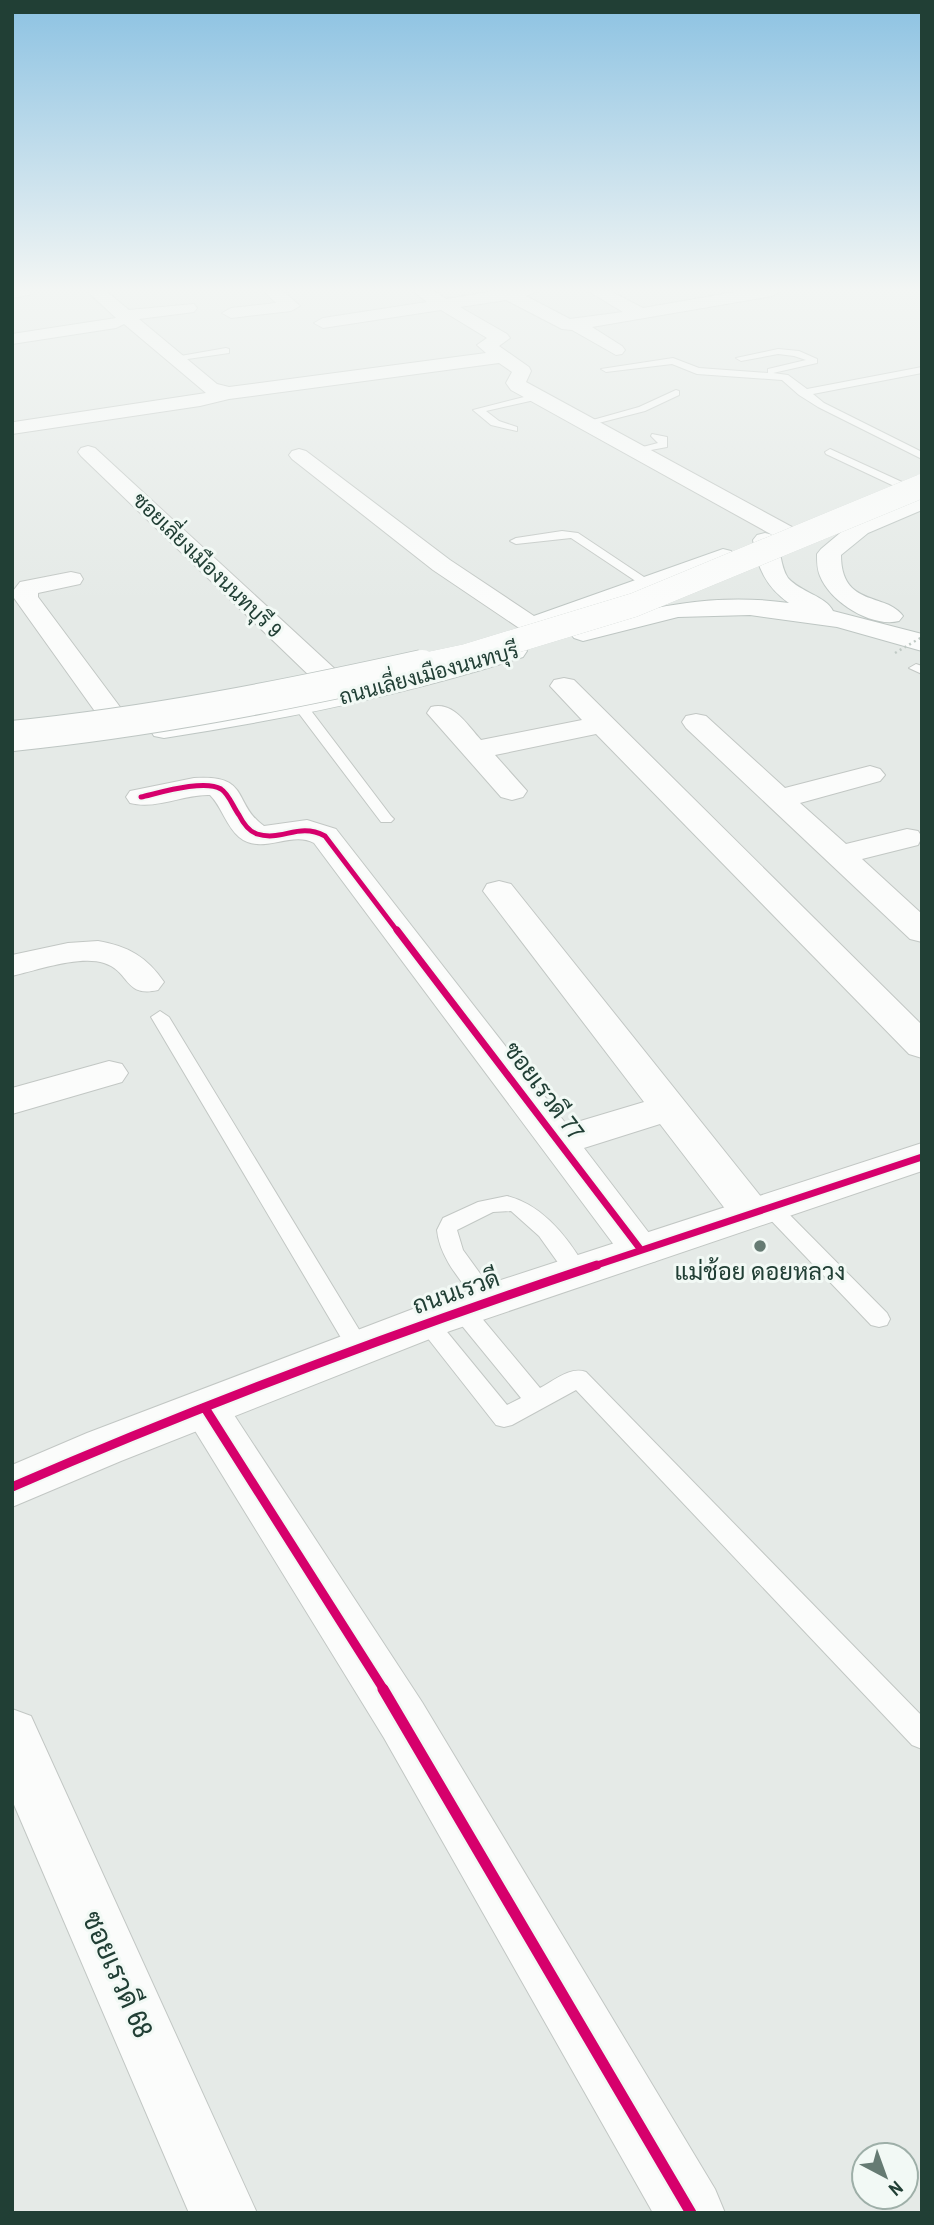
<svg xmlns="http://www.w3.org/2000/svg" width="934" height="2225" font-family="'Archivo Narrow',Sarabun,sans-serif">
  <style>
    .lines { fill: none; stroke-linecap: round; stroke-linejoin: round }
    .service-casing { stroke: #c2c7c4; stroke-width: 2 }
    .minor-casing { stroke: #c2c7c4; stroke-width: 2 }
    .tertiary-casing { stroke: #c2c7c4; stroke-width: 2 }
    .secondary-casing { stroke: #bec6c3; stroke-width: 2 }
    .service { fill: #fbfcfb; fill-rule: evenodd }
    .minor { fill: #fbfcfb; fill-rule: evenodd }
    .tertiary { fill: #fbfcfb; fill-rule: evenodd }
    .secondary { fill: #fbfcfb; fill-rule: evenodd }
    .secondary-bridge-far1-casing { stroke: #bec6c3; stroke-width: 24; stroke-linecap: butt }
    .secondary-bridge-casing { stroke: #bec6c3; stroke-width: 32; stroke-linecap: butt }
    .path-bridge { stroke: #c0cac5; stroke-width: 2.5; stroke-dasharray: 2 3.5; stroke-linecap: butt }
    .secondary-bridge-far1 { stroke: #fbfcfb; stroke-width: 24 }
    .secondary-bridge { stroke: #fbfcfb; stroke-width: 30 }
    .cycleway-far3-casing { stroke: #f2f9f5; stroke-width: 9 }
    .cycleway-far2-casing { stroke: #f2f9f5; stroke-width: 11 }
    .cycleway-far1-casing { stroke: #f2f9f5; stroke-width: 13 }
    .cycleway-casing { stroke: #f2f9f5; stroke-width: 16 }
    .cycleway-far3 { stroke: #d6006c; stroke-width: 5 }
    .cycleway-far2 { stroke: #d6006c; stroke-width: 7 }
    .cycleway-far1 { stroke: #d6006c; stroke-width: 9 }
    .cycleway { stroke: #d6006c; stroke-width: 11 }
    .poi-dot { fill: #667b73; stroke: #f2f9f5; stroke-width: 2.5 }
    .labels { text-anchor: middle; stroke-width: 6; stroke-linejoin: round; paint-order: stroke }
    .far-street-label { font-size: 21px; fill: #213f35; stroke: #f2f9f5 }
    .street-label { font-size: 24px; fill: #213f35; stroke: #f2f9f5 }
    .poi-label { font-size: 24px; fill: #213f35; stroke: #f2f9f5 }
    .near-street-label { font-size: 28px; fill: #213f35; stroke: #f2f9f5 }
  </style>
  <rect width="100%" height="100%" fill="#e5eae7"/>
  <g class="lines">
    <g class="service-casing">
      <path id="service" d="M226,348l3,1v4l-55,8 -5,-3z
        M778,349l21,2 18,8v4l-44,10 15,2 19,14 115,-22v6l-109,21 11,9 98,49v7l-104,-52 -19,-12 -17,-15 -85,-6 -25,-10 -66,8 -5,-3 72,-11 26,10 69,5v-4l38,-9 -12,-4 -16,-2 -37,7 -5,-3z
        M676,390l3,1v4l-34,16 -58,15 -5,-3 57,-16z
        M536,394l3,1v4l-53,12 13,10 18,6v4l-26,-6 -18,-15z
        M652,434l15,3v10l-32,6v-4l23,-6 -7,-7z
        M830,449l72,33 1,2 -9,2 -68,-32 -1,-2z
        M562,531l16,2 78,52 -10,3 -75,-50 -55,6 -6,-3 6,-3z
        M916,664l6,2v8l-13,-6z
        M301,703l5,1 85,112 3,3 -3,3h-10l-87,-115z
        M160,1011l9,6 197,324 3,6 -3,6 -8,3 -8,-3 -199,-336z
        M507,1196c37,9 63,44 81,76l-3,6 -8,2 -8,-2 -30,-42 -28,-25 -18,1 -36,18 6,20 37,51 -3,6 -8,2 -8,-2c-17,-23 -41,-47 -44,-77l6,-12 35,-16z
        M770,1200l7,2 110,111 3,6 -3,6 -8,2 -8,-2 -108,-113 -3,-5 3,-5z
        M462,1302l8,2 70,84c14,-7 30,-22 46,-16l336,344v33l-10,-4 -336,-355 -64,35 -8,2 -8,-2 -81,-103 3,-6 8,-2 8,2 73,89 14,-7 -67,-82 -3,-6 3,-6z"/>
    </g>
    <g class="minor-casing">
      <path id="minor" d="M12,291h19l-2,4 -17,3z
        M87,291h19l23,19 65,-6 3,4 -3,4 -55,7 78,65 12,3 257,-34 -9,-8 10,-7 -46,-28 -118,18 -9,-5 9,-5 104,-16 -14,-11h21l12,8 48,-8h43l-11,5 44,23 53,-7 -35,-21h22l33,17 98,-17h39l-8,5 -180,31 30,19 3,4 -3,4 -6,1 -44,-25 -10,-1 -56,-29 -46,7 47,27 3,4 -11,8 30,21 2,4 -5,11 266,145 4,5 -4,5h-16l-265,-147 -5,-7 6,-11 -13,-9 -270,36 -29,7 -188,28 2,-12 192,-29 -82,-69 -8,4 -104,16v-10l104,-16z
        M264,291h19l17,15 -9,5 -60,7 -9,-5 9,-5 45,-5z
        M88,446l7,2 241,222 3,6 -3,6 -10,2 -10,-2 -235,-226 -3,-4 3,-4z
        M299,449l7,2 144,109 90,60 4,5 -4,5 -9,3 -9,-3 -89,-60 -141,-111 -3,-4 3,-4z
        M71,572l9,2 3,5 -3,5 -42,9v4l85,114 -4,6 -10,2 -10,-2 -85,-119 -1,-7 7,-9z
        M564,678l10,2 348,345v33l-13,-4 -313,-320 -101,21 32,36 -4,6 -11,3 -11,-3 -74,-84 4,-6c23,-6 36,18 50,33l101,-20 -32,-34 4,-6z
        M696,714l10,2 79,72 85,-22 10,3 5,6 -5,6 -80,22 46,41 61,-15 11,2 4,6 -4,8 -56,14 60,55v28l-12,-3 -224,-211 -4,-6 4,-6z
        M194,778c57,-4 38,25 70,48l43,-6 29,9 231,296 77,-23 -161,-211 4,-7 12,-3 12,3 255,319 6,10 -6,10 -15,5 -15,-5 -76,-99 -76,24 78,102 -6,11 -15,4 -15,-4 -312,-418c-23,-13 -52,13 -75,-6 -13,-11 -17,-30 -29,-42 -26,-1 -54,15 -80,8l-4,-6 4,-6z
        M98,941c30,5 49,16 66,41l-6,8c-34,8 -28,-19 -54,-27 -24,-8 -67,7 -92,13v-21l56,-12z
        M109,1061l13,3 6,9 -6,9 -110,32v-26z
        M205,1389l16,6 201,307 293,487 10,24h-72l-269,-475 -195,-317 -7,-13 7,-13z
        M12,1709l19,7 226,497h-68l-177,-413z"/>
    </g>
    <g class="tertiary-casing">
      <path id="tertiary" d="M922,1143v28l-472,160 -329,130 -109,46v-42l75,-32 331,-126z"/>
    </g>
    <g class="secondary-casing">
      <path id="secondary" d="M922,495v15l-54,23 -27,22c0,53 45,37 62,61l-4,5c-27,7 -69,-19 -79,-45 -3,-7 -3,-14 -3,-22l4,-5 31,-26z
        M765,533l8,2c9,12 6,30 15,43 12,14 38,18 45,33l89,23v17l-85,-24 -87,-12 -72,2 -95,24 -9,-3 -4,-5 4,-5c74,-20 137,-36 215,-25 -23,-16 -32,-36 -36,-63l4,-5z
        M723,549l8,2 4,5 -4,5 -182,66 -9,3 -9,-3 -4,-5 4,-5z
        M514,643l9,2 4,6 -4,6c-117,38 -237,62 -359,81l-10,-2 -4,-6 4,-6 10,-2 177,-32 77,-18z"/>
    </g>
    <use href="#service" class="service"/>
    <use href="#minor" class="minor"/>
    <use href="#tertiary" class="tertiary"/>
    <use href="#secondary" class="secondary"/>
    <g class="secondary-bridge-far1-casing">
      <path id="secondary-bridge-far1" d="M414,667l52,-11 168,-51 288,-119"/>
    </g>
    <g class="secondary-bridge-casing">
      <path id="secondary-bridge" d="M12,736c139,-14 274,-41 410,-71"/>
    </g>
    <path class="path-bridge" d="M895,653l27,-16"/>
    <use href="#secondary-bridge-far1" class="secondary-bridge-far1"/>
    <use href="#secondary-bridge" class="secondary-bridge"/>
    <g class="cycleway-far3-casing">
      <path id="cycleway-far3" d="M141,797c18,-4 63,-18 80,-8 8,5 12,18 18,26 4,8 9,16 18,19 25,8 41,-12 68,2l73,96"/>
    </g>
    <g class="cycleway-far2-casing">
      <path id="cycleway-far2" d="M397,930l244,320
        M591,1267l331,-110"/>
    </g>
    <g class="cycleway-far1-casing">
      <path id="cycleway-far1" d="M205,1408l179,282
        M12,1487c191,-83 387,-156 585,-222"/>
    </g>
    <g class="cycleway-casing">
      <path id="cycleway" d="M383,1689l308,524"/>
    </g>
    <use href="#cycleway-far3" class="cycleway-far3"/>
    <use href="#cycleway-far2" class="cycleway-far2"/>
    <use href="#cycleway-far1" class="cycleway-far1"/>
    <use href="#cycleway" class="cycleway"/>
  </g>
  <linearGradient id="sky" x2="0" y2="1"><stop stop-color="#8cc2e2"/><stop offset="0.48" stop-color="#f3f6f4"/><stop offset="1" stop-color="#f3f6f4" stop-opacity="0"/></linearGradient>
  <rect width="934" height="603" fill="url(#sky)"/>
  <circle class="poi-dot" cx="760" cy="1246" r="7"/>
  <g class="labels">
    <g class="far-street-label">
      <text transform="translate(207 565) rotate(44)" y="7">ซอยเลี่ยงเมืองนนทบุรี 9</text>
      <text transform="translate(429 674) rotate(-15)" y="7">ถนนเลี่ยงเมืองนนทบุรี</text>
    </g>
    <g class="street-label">
      <text transform="translate(544 1091) rotate(53)" y="8">ซอยเรวดี 77</text>
      <text transform="translate(456 1292) rotate(-19)" y="8">ถนนเรวดี</text>
    </g>
    <g class="poi-label">
      <text x="760" y="1280">แม่ช้อย ดอยหลวง</text>
    </g>
    <g class="near-street-label">
      <text transform="translate(118 1974) rotate(66)" y="10">ซอยเรวดี 68</text>
    </g>
  </g>
  <rect width="934" height="2225" fill="none" stroke="#213f35" stroke-width="28"/>
  <g transform="translate(885 2176) rotate(139)"><circle r="33" fill="#f2f9f5" stroke="#9eafa8" stroke-width="2"/>
  <path d="M0-5L12 26L0 18L-12 26Z" fill="#667b73"/>
  <text y="-10" font-size="19" font-weight="bold" text-anchor="middle" fill="#213f35">N</text>
  </g>
</svg>
